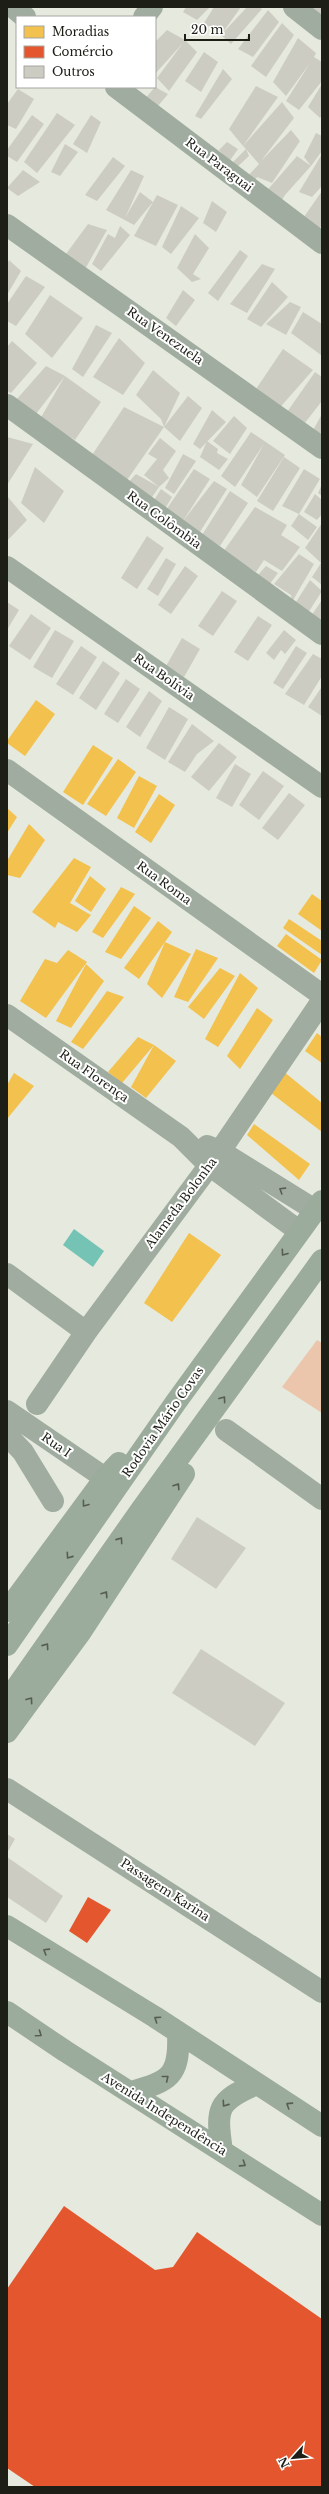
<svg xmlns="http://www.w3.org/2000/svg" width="329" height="2494" font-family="'Libre Baskerville',serif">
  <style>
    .green { fill: #ecc6ac }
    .water { fill: #74c3b4 }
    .homes { fill: #f2c14e }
    .shops { fill: #e4572e }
    .building { fill: #cdccc3 }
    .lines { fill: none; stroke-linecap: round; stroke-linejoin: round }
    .minor { stroke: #9fac9f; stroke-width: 22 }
    .primary { stroke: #9bab9c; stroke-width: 22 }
    .oneway { stroke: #585e54 }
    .oneway2 { stroke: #565e53 }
    .labels { text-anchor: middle; stroke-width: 4; stroke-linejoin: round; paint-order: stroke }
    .street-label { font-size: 12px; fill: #1d1f17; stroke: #fff }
  </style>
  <rect width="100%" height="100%" fill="#e6e9dd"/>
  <path class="green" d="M317,1340l5,3v70l-40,-26z"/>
  <path class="water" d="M74,1229l30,22 -11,16 -30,-22z"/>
  <path class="homes" d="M36,700l19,14 -30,42 -18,-13v-2z
    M93,745l20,13 -30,47 -20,-13z
    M118,759l18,13 -30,44 -19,-12z
    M139,776l18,10 -23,42 -17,-10z
    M159,794l16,11 -24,38 -16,-11z
    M7,808l10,9 -10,16z
    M29,824l16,16 -25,38 -13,-3v-14z
    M74,858l17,9 -21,36 21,12 -14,17 -19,-10 -3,6 -23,-16z
    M90,876l16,13 -15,23 -16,-11z
    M121,887l14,7 -32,44 -11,-6z
    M312,894l10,7v30l-24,-17z
    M134,906l17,12 -30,41 -16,-7z
    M289,919l33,22v14l-39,-27z
    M158,921l14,11 -33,47 -15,-11z
    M286,934l36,26 -8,13 -37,-27z
    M165,942l26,12 -29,44 -15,-14z
    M196,949l22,9 -30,44 -14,-5z
    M68,950l19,12 -41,56 -26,-17 25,-42 12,4z
    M86,964l18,17 -33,47 -15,-7z
    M220,968l15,8 -31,43 -16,-12z
    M240,973l18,15 -40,59 -13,-8z
    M107,991l17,6 -41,52 -12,-7z
    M257,1008l16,12 -33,49 -13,-13z
    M317,1033l5,4v26l-17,-12z
    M138,1037l16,8 -32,38 -14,-11z
    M154,1045l22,16 -30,37 -15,-11z
    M283,1071l39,32v29l-51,-39z
    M14,1073l20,13 -27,33v-34z
    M254,1124l56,40 -11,16 -52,-45z
    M189,1233l32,22 -49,67 -28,-19z"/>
  <path class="shops" d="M88,1897l23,13 -24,33 -18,-12z
    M64,2206l91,64 18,-3 24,-35 125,87v168h-287l-28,-19v-179z"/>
  <path class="building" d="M186,7h24l-13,13 -14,-8z
    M214,7h27l-20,28 -17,-12z
    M247,7h12l3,2 -31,35 -10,-9z
    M312,7h10v13l-12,-8 4,-4z
    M268,10l11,12 -26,35 -15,-8z
    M282,23l12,12 -28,42 -15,-11z
    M167,30l18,10 12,12 -28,39 -12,-13 26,-35 -28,31v-32z
    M298,38l18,15 -2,4 8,5v19l-23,29 -13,-9 24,-38 -24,33 -13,-14z
    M204,52l14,10 -17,30 -16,-11z
    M223,69l9,10 -31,40 -6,-3z
    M322,84v31l-2,3 -12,-11z
    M256,86l22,11 -35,49 39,-44 12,16 -33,43 30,-31 9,11 -28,42 -15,-6 -5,9 -5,-9 12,-13 -13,-15 3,7 -13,12 -6,-3 16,-16 -3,-3 -14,-17z
    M155,87l13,7 -10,12 -14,-6z
    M18,89l16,10 -18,30 -9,-4v-21z
    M57,113l18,12 -38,48 -13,-11z
    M32,115l12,9 -27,38 -10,-6v-6z
    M91,115l10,7 -14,31 -14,-9z
    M316,133l6,3v15l-11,15 -26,29 -6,10 -15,-11 33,-38 14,10 -7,-9z
    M227,142l11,7 -9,13 -10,-12z
    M65,144l13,8 -18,24 -9,-4z
    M322,154v32l-10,11 -13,-5z
    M113,157l12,9 -28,35 -12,-6z
    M23,170l17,12 -22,14 -11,-8z
    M131,170l13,6 -19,42 15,-26 13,10 -19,23 -28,-15z
    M322,191v34l-7,10 -16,-11z
    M157,195l21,10 -22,41 -22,-10z
    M212,201l15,11 -11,20 -13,-9z
    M181,206l18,12 -28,36 -9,-7z
    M88,224l19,6 -23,41 -21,-13z
    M120,226l10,9 -29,36 -9,-7 16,-30 7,4z
    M195,234l14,14 -16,26 8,5 -9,3 -15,-14z
    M240,250l8,6 -30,45 -10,-8z
    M9,260l12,11 -14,24v-31z
    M262,264l13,5 -28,44 -17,-9z
    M26,276l19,11 -29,39 -9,-5v-17z
    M272,282l16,15 -27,30 -14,-8z
    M183,290l12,10 -19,26 -10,-8z
    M50,295l33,23 -31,40 -27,-24z
    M290,302l11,5 -15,28 -20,-11z
    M303,312l19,12 -1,31 -30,-22z
    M96,325l16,8 -29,44 -11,-8z
    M119,338l26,25 -22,32 -30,-18z
    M12,341l25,22 -26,30 -4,-2v-44z
    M283,349l30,21 -37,42 -22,-20z
    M46,366l19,10 -29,38 -20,-14z
    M153,370l27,23 -16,34 -3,-8 -25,-24z
    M315,372l7,5v24l-18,23 -17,-12z
    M65,376l36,26 -26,38 -35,-21z
    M188,396l14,12 -22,33 -16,-14z
    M124,407l40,20 -39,56 -35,-25z
    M212,410l14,12 -26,27 -7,-5z
    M322,414v21l-10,-3z
    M234,416l13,12 -17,26 -17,-13z
    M251,432l34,23 -28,42 -16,-12 23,-41 -29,43 -14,-11z
    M7,437l26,7 -26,41z
    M160,438l16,13 -13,19 6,8 -10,9 -15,-12 13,-16 -9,-5z
    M207,441l11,8 -1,4 11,6 -9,11 -19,-13z
    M183,454l13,7 -22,33 -9,-6z
    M284,457l16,11 -27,43 -16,-10z
    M35,467l29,24 -20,32 -23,-20z
    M194,469l16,10 -27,42 31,-40 13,8 -29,46 -32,-25z
    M304,469l16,10 -21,35 -17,-8z
    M136,474l23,13 -11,16 -24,-16z
    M322,484v12l-4,-3z
    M161,489l11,8 -10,17 -11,-9z
    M230,491l18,12 -28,43 -18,-11z
    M315,494l7,6v14l-5,6 -13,-8z
    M8,497l19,23 -20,21v-42z
    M255,507l32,18 -6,10 19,12 -18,24 -18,-11 -8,12 -33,-20z
    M299,514l18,13 -9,13 -17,-14z
    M322,523v62l-10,-8 9,-14 -16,-15z
    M147,536l17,12 -27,41 -16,-11z
    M299,554l15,10 -22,38 -1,-7 -17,-11z
    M166,558l10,6 -18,32 -11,-7z
    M185,566l13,10 -27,38 -13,-9z
    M266,566l12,7 -9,12 -12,-9z
    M310,580l12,11 -14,22 -12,-11z
    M222,591l15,10 -24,35 -15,-10z
    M322,600v25l-11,-9z
    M7,602l12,8 -12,20z
    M31,614l20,14 -21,32 -21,-14z
    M258,616l14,9 -24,36 -14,-9z
    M55,630l19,11 -22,37 -19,-11z
    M284,630l12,10 -11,14 -4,-4 -7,10 -8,-7z
    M182,638l18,11 -16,28 -18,-11z
    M81,646l16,11 -24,38 -17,-11z
    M296,646l11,7 -24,36 -10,-6z
    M313,654l9,5v17l-18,29 -19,-11z
    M103,661l17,12 -24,37 -17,-12z
    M126,679l14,10 -22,34 -14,-9z
    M321,688h1v28l-14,-9z
    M149,691l13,10 -22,36 -14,-10z
    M169,707l19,12 -23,41 -19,-12z
    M192,724l22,17 -17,13 -12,18 -17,-10z
    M219,743l18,14 -28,34 -18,-14z
    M235,764l16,10 -19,33 -16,-9z
    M263,771l21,15 -25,34 -20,-15z
    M289,793l16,12 -27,35 -16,-12z
    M197,1517l49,31 -30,41 -45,-30z
    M201,1649l84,54 -30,43 -83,-53z
    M7,1834l8,5 -8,14z
    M7,1857l56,39 -17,27 -39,-26z"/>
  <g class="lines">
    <path class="minor" d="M13,7l12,10
      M294,7l28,22
      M144,17l8,-10
      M116,87l206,156
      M7,225l315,223
      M7,405l315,229
      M7,567l315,220
      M7,770l315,225
      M7,1015l174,122 28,28 90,66
      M207,1146l13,5 95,59
      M7,1274l79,58
      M37,1404l49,-72 134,-181 102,-150
      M7,1411l98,67
      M226,1430l96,69
      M7,1435l16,17 30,49
      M7,1789l315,203"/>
    <path class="primary" d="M7,1611l98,-133 14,-15
      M7,1645l169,-243 146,-201
      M7,1701l134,-191 181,-250
      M7,1732l73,-99 104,-159
      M7,1926l148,91 167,109
      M7,2012l58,39 257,164
      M131,2092c38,-11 49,-15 47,-58
      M222,2151c-6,-42 -6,-50 35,-67"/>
  </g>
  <defs><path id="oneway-chevron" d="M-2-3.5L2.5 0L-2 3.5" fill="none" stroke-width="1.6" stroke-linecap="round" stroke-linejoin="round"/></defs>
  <use class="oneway" href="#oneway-chevron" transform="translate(282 1190) rotate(-148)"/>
  <g class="oneway2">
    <use href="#oneway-chevron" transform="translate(284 1253) rotate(126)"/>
    <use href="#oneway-chevron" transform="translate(223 1399) rotate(-54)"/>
    <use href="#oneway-chevron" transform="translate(177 1486) rotate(-57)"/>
    <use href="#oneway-chevron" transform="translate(85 1504) rotate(127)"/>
    <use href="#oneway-chevron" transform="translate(120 1540) rotate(-55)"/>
    <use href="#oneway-chevron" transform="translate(69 1556) rotate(125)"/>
    <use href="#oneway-chevron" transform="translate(105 1594) rotate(-57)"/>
    <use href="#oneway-chevron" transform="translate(46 1646) rotate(-55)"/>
    <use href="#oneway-chevron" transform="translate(30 1700) rotate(-54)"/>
    <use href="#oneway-chevron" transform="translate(46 1951) rotate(-148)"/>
    <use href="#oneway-chevron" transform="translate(157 2019) rotate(-146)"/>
    <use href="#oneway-chevron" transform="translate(39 2034) rotate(35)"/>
    <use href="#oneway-chevron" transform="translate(166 2078) rotate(-39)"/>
    <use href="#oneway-chevron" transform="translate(225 2104) rotate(125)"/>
    <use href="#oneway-chevron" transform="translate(289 2105) rotate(-147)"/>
    <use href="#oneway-chevron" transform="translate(243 2164) rotate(33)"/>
  </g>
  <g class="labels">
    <g class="street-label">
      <text transform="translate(219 165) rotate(37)" y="4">Rua Paraguai</text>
      <text transform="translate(165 336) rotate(35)" y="4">Rua Venezuela</text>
      <text transform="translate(164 520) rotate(36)" y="4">Rua Colômbia</text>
      <text transform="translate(164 677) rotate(35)" y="4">Rua Bolívia</text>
      <text transform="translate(164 883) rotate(36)" y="4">Rua Roma</text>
      <text transform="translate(94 1076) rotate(35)" y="4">Rua Florença</text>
      <text transform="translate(181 1203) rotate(-53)" y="4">Alameda Bolonha</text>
      <text transform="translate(163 1422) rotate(-55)" y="4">Rodovia Mário Covas</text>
      <text transform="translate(56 1445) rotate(35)" y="4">Rua I</text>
      <text transform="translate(165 1890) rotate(33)" y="4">Passagem Karina</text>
      <text transform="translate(164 2114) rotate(32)" y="4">Avenida Independência</text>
    </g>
  </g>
  <rect width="329" height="2494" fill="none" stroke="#1d1f17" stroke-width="16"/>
  <rect x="16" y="16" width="140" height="72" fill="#ffffff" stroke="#a5a5a2"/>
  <rect x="24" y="26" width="20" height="12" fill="#f2c14e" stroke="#a5a5a2"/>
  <text x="52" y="36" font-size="12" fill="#1d1f17">Moradias</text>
  <rect x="24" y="46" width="20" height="12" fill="#e4572e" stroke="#a5a5a2"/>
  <text x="52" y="56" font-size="12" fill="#1d1f17">Comércio</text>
  <rect x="24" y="66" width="20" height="12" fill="#cdccc3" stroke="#a5a5a2"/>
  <text x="52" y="76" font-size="12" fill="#1d1f17">Outros</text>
  <g transform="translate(293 2458) rotate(243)" stroke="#ffffff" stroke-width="3" paint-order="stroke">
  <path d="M0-3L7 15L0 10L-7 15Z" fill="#1d1f17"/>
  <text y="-6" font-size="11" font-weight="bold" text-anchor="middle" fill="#1d1f17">N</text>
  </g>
  <path d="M185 34v6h64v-6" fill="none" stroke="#1d1f17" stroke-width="2"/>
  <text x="191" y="34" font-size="12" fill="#1d1f17" stroke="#ffffff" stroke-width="3" paint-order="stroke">20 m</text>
</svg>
